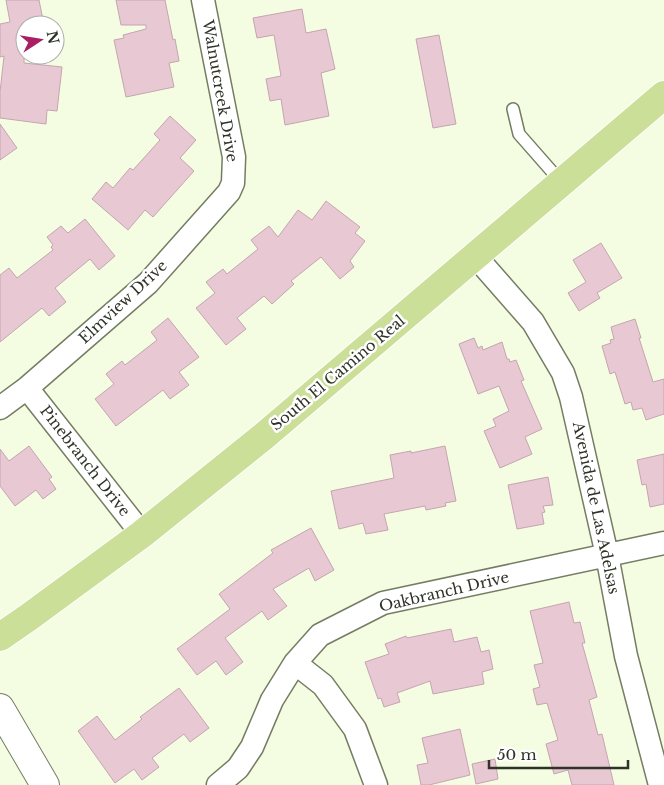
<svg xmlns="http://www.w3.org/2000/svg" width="664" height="785" font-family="'Libre Baskerville',serif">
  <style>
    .building { fill: #e8c8d3; stroke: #c4a5b0 }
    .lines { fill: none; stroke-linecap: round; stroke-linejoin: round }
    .service-casing { stroke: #747d64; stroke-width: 14 }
    .minor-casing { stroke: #747d64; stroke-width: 25 }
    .tertiary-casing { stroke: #747d64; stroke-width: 30 }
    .primary-casing { stroke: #fff; stroke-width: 30 }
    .service { stroke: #fff; stroke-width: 11 }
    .minor { stroke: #fff; stroke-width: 22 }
    .tertiary { stroke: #fff; stroke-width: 28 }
    .primary { stroke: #cbdf98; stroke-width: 28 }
    .labels { text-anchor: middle; stroke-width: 5; stroke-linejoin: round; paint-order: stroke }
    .street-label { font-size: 15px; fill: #2f3328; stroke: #fff }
  </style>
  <rect width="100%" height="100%" fill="#f4fde1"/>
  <path class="building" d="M6,0h33l5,25h-19l-1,38 38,4 -5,44 -10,-1 -1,14 -46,-6v-26l4,-36 -4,1v-33l10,-2z
    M116,0h49l8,40 2,-1 4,22 -10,2 5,24 -48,10 -12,-57 10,-2 -1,-3 23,-6v-4h-25z
    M302,9l4,24 20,-4 9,40 -14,4 8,43 -44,9 -4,-26 -11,2 -4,-22 15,-3 -7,-41 -17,3 -4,-20z
    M439,35l17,89 -23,4 -17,-89z
    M170,116l26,24 -16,18 14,13 -41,46 -8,-7 -17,20 -36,-31 14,-17 7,6 17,-20 3,2 27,-30 -6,-6z
    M0,124l17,24 -17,12z
    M326,201l34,26 -5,6 10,8 -15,20 4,6 -14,12 -19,-22 -30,24 3,3 -22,20 -8,-8 -27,22 9,11 -20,16 -30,-37 19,-15 -9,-11 17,-13 4,5 31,-25 -7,-9 18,-14 9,11 20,-27 14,10z
    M85,219l30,37 -16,14 -9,-11 -35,29 11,14 -17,14 -7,-8 -42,34v-67l9,-7 8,10 36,-28 -2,-3 2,-2 -6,-8 14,-11 7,7z
    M601,243l21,35 -25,15 3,5 -21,13 -11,-18 18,-11 -13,-22z
    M168,318l31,39 -20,15 10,13 -19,14 -7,-9 -47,36 -21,-27 19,-15 -8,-10 16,-13 3,4 32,-25 -6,-8z
    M635,319l6,19h-2l14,44 11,-3v35l-18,6 -4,-12 -9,2 -2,-8 -6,2 -10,-32 -5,2 -8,-28 9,-3 -1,-3 4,-1 -3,-12z
    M474,338l4,10 4,-2 1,4 19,-8 5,17h2l1,3 6,-2 8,20 -3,1 21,48 -17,8 7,17 -32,14 -16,-37 12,-5 -3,-7 16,-8 -10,-25 -21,8 -19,-50z
    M29,446l23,31 -3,2 7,10 -13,10 -7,-9 -21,16 -15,-20v-37l9,12z
    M445,446l11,55 -11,2 1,3 -20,4 -1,-4 -41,8 4,16 -22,4 -3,-11 -24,6 -8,-38 63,-13 -4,-23 21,-4v2z
    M664,454v50l-14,3 -4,-23 -4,1 -5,-25z
    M548,477l5,28 -10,1 2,6 -3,1 2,11 -27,5 -9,-44z
    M311,528l23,42 -19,11 -6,-13 -36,21 14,17 -19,14 -6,-9 -37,27 18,24 -17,13 -10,-14 -19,14 -20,-26 53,-40 -11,-15 54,-41 -2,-3z
    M569,602l5,21 6,-1 5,21h-3l15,54 -8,3 9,35 4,-1 12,51h-42l-4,-15 -14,4 -8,-30 12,-4 -11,-37 -10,2 -4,-16 7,-2 -6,-22 9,-2 -13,-52z
    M451,629l3,13 23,-5 4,15 8,-2 4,19 -11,3 2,12 -51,10 -3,-13 -33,12 3,9 -16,5 -3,-9 -3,1 -13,-37 24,-8 -4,-10 21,-8 1,2z
    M179,688l30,40 -19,14 -6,-8 -32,24 7,9 -17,13 -8,-11 -19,14 -37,-52 19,-15 18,24 27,-21 -2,-2z
    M460,729l10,46 -41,10h-8l-4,-20 11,-2 -6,-25z
    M495,759l3,20 -22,5 -4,-20z"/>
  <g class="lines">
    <g class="service-casing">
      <path id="service" d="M513,109l6,25 43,49"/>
    </g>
    <g class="minor-casing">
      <path id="minor" d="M476,257l57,65 30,51 8,24 36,158 19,101 34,129
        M27,388l115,146
        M0,408l27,-20 121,-105 81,-91 4,-9 1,-26 -31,-157
        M295,663l28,22 32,44 21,56
        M218,785l20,-17 14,-21 20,-47 23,-37 25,-28 63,-32 281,-60"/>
    </g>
    <g class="tertiary-casing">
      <path id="tertiary" d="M0,708l45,77"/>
    </g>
    <g class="primary-casing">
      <path id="primary" d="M0,637l29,-20 113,-83 122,-98 400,-341"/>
    </g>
    <use href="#service" class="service"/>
    <use href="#minor" class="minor"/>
    <use href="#tertiary" class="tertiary"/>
    <use href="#primary" class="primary"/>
  </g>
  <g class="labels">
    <g class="street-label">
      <text transform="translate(220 91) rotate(80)" y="5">Walnutcreek Drive</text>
      <text transform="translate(123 302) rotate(-43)" y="5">Elmview Drive</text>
      <text transform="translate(338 373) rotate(-40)" y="5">South El Camino Real</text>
      <text transform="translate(85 461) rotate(52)" y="5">Pinebranch Drive</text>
      <text transform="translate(596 508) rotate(78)" y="5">Avenida de Las Adelsas</text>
      <text transform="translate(444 592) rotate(-13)" y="5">Oakbranch Drive</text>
    </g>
  </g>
  <g transform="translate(40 40) rotate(78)"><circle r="24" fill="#ffffff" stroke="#acada9"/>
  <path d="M0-4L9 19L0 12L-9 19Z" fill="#a81f65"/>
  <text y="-8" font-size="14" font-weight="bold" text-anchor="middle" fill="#2f3328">N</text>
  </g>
  <path d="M489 760v8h139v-8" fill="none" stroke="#2f3328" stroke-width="2.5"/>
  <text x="497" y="760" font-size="15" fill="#2f3328" stroke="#ffffff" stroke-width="4" paint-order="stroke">50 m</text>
</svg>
